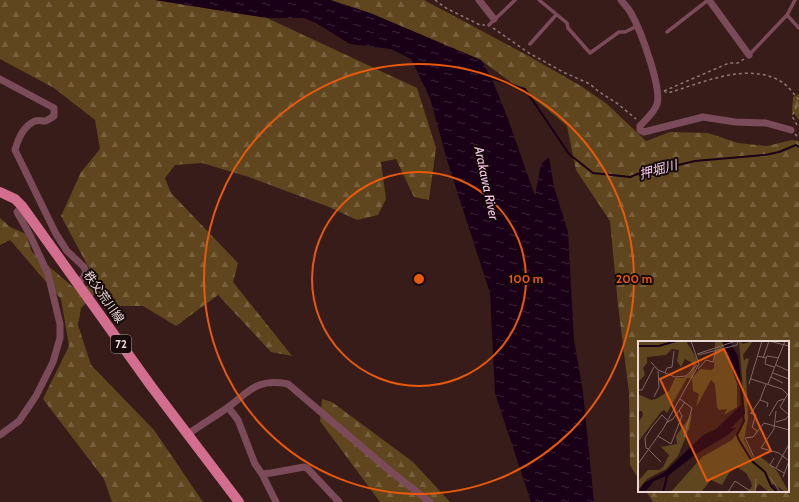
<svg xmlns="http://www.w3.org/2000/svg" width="799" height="502" font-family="Cabin,'Noto Sans JP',sans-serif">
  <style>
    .forest { fill: url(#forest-firs) }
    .water { fill: url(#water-ripples) }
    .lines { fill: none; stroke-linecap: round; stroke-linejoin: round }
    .stream { stroke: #1a0016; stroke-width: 2 }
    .path { stroke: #8f7875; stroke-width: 1.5; stroke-dasharray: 3 3; stroke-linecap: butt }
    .lane { stroke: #7c4b5a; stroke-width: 3.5 }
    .street { stroke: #7c4b5a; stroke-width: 7 }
    .primary { stroke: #d36e8f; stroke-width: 10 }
    .ring { fill: none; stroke: #e8590c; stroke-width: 2 }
    .labels { text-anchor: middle; stroke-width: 4; stroke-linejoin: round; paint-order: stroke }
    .shield { fill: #160a09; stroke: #ab9a98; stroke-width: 1 }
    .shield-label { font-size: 11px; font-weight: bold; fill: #ebd7d5 }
    .street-label { font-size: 12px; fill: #ebd7d5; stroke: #160a09 }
    .water-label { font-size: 13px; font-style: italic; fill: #f7c6ec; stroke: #160a09 }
    .inset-river { fill: none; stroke: #1a0016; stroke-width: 2 }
    .inset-road { fill: none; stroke: #7f6764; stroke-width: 1 }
    .view { fill: #e8590c; fill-opacity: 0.15; stroke: #e8590c; stroke-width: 2 }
    .inset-edge { fill: none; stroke: #ebd7d5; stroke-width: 2 }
    .centre { fill: #e8590c; stroke: #160a09; stroke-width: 2 }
    .ring-label { font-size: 12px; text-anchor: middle; font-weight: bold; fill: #e8590c; stroke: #160a09; stroke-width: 4; stroke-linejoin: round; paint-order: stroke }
  </style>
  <defs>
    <pattern id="forest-firs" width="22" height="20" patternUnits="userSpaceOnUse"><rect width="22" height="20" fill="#5f461e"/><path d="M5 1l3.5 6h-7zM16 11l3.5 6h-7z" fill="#76603e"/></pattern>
    <pattern id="water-ripples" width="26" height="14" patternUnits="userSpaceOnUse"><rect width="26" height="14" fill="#1a0016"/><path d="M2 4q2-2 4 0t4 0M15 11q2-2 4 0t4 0" fill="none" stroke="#3b2437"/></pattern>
  </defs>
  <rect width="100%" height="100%" fill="#371c19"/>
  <path class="forest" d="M0,0h155l112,18 150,70 19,60 -7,52 -15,-3 -18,-38 -15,3 5,37 -8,16 -21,5 -28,-13 -80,-30 -47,-14 -27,2 -10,13 6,15 67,70 -5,19 59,74 -21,-4 -53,-57 -42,31 -33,-20h-29l-20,-11 -13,13 -3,17 13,40 63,65 49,72h-91l-8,-23 -61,-80 26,-53 -8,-47 -51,-59 -10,5v-27l10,9 16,7 6,18 41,35 14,-1 3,-16 -29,-54 20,-44 19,-23 -5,-29 -41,-32 -54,-29z
    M331,0h93l101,54 56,32 26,18 39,37 24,-9 38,1 30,10 29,3 25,-6 7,1v361h-146l-7,-11h142v-149h-149v138l-9,-15 -1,-72 -11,-88 -8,-84 -34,-51 -9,-44 -20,-17 -66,-49 -111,-47z
    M799,94v26l-7,-9 1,-14z
    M322,399l10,3 81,60 37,40h-70l-60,-81z"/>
  <path class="water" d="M155,0h175l40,13 111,47 11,19 16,40 27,77 6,-32 8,-7 5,30 14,45 6,108 9,52 11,110h-63l-36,-109 -5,-100 -43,-133 -17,-62 -19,-39 -20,-10 -41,-5 -34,-21 -12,-5h-37z"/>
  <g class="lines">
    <path class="stream" d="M490,78l35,11 44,65 24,19 37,4 26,-10h14l25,-6 70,-6 14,-3 17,-7 3,2"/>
    <path class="path" d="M435,0l11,8 34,17h5
      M493,28l36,25 34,19 27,12 8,7 20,13 18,15
      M664,91l4,2c34,-10 80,-32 114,-11 6,4 12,12 17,18
      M664,91l65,-28h9l6,-4
      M797,125l-5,-9 4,-9 3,-2
      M795,134l4,4"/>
    <path class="lane" d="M539,0l28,23 1,5 22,25 29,-21h6l12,-6
      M787,15l12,13
      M489,25l26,-25
      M667,32l41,-32
      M530,44l26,-29
      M749,55l38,-40 8,-15"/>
    <path class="street" d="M479,0l15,19
      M621,0c3,4 7,8 10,13 9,16 31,74 26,91 -2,8 -12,16 -17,22v4l4,2 59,-15 32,5 31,1 25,7
      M709,0l40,55
      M0,79l54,29v8c-3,2 -6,4 -9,5 -4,0 -6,-1 -10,0 -12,5 -17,18 -20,29l41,84 11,17 17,16 2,5 -3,6 -5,5
      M228,407l10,13 17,44 7,10 14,28
      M188,434c13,-9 26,-17 39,-26 23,-17 29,-30 61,-24l101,86 41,32
      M0,435l19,-14 17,-25 17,-34 7,-24v-14l-12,-50 -18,-39 -13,-23 5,-6
      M262,474l9,-1 33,-6 3,1 32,34"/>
    <path class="primary" d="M0,192l15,7 7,7 129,180 88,116"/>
  </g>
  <g class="ring">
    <circle cx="419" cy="279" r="107"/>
    <circle cx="419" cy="279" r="215"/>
  </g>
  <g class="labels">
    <rect class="shield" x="111" y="335" width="20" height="18" rx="3"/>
    <g class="shield-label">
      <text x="121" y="348">72</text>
    </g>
    <g class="street-label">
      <text transform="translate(104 297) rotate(55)" y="4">秩父荒川線</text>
    </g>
    <g class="water-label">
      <text transform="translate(658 169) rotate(-15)" y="5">押堀川</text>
      <text transform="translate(487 183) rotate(78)" y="5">Arakawa River</text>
    </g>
  </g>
  <g transform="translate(638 341)">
    <rect width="151" height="151" fill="#371c19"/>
    <path d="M0,0h48l11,18 -4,18 7,-8 11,1 3,-2 1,-27h7l15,43v23l-13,8 3,-6 -8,1 -2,-3 -2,-23 -4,-4 -15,27 3,-13 -6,-3 -1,-13h-5l-20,35 -3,-3 -3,2 -23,30v-19l5,-8 -1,-4h-4v-17l13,6 5,-1 13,-8 6,-13h9l5,-4 5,-10 -9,-5 -4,8 -4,-6 2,-11 -7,-1 -6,6 -19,2v6l-4,5 2,7 -7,7zM101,0l4,3 10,-3 -10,14 1,6 2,-3 3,1 -3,12 2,48 -4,21 10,20 5,-4 7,5 11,10 12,21h-4l-11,-8 -3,1 8,7h-10l-10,-8 -5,8h-6l4,-6 -1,-4 -5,-9 -9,-6 -8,6 -7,12 -11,-5 -10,12h-30l31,-35 30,-17 9,-11 4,-15zM54,73l-3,15 -11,27 -12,13 -19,10 -9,11v-9l10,-11h11l4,-3 6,-12 -8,-8 16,-3 -1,-8z" fill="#5f461e"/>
    <path d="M84,0h7l9,15 7,58 -14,14h5l-8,7 -32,19 -27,21 -15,6 -9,11h-6l4,-8 23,-13 37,-36 13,-6 25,-24 -1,-16z" fill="#1a0016"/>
    <path class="inset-river" d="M0,5h21l17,-5M105,74l1,6 -7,14 2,5 13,21 13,11 6,14 6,6M25,151l5,-19"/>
    <path class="inset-road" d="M59,13l39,-13M60,14l39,-10 1,-4M119,15l9,2 -1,6 9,3M125,17l6,-17 20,5M128,17l1,-2 12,2M13,21l7,8 17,7 11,-1 11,-11M138,24l13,6M60,28l8,-9 7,2 3,-12M27,32l2,-5 5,-1 2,-16M135,32l16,6M133,36l12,6M113,38l31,10 6,6M111,43l13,-43M130,43l17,-43M0,49h4l12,-23M151,51l-9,15 9,8M16,56l5,-10 -1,-16M42,58l12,9 -8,29M122,59l8,3 -1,4M138,70l-2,18 -13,19 18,5 10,8M112,72l6,2 -4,12 6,5M113,72l9,-13 6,-16M131,75l9,-15 6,-2M138,81l10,-3 3,-4M28,82l7,-4 12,-17M20,95l13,8 11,-28 -3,-6M11,108l-3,-1 -1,-10 7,-11 10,-12 6,6M11,109l12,12M116,116l-9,-19 8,-1 11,-14 25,7M136,117l-4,7 14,8M0,123l25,-35 36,-65 -8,-23M138,127l13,-24M132,136l10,15M145,136l6,-16M90,151l7,-11 17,11M117,151l1,-13"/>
    <path class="view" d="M86,8l47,102 -64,30 -47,-102z"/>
    <rect width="151" height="151" class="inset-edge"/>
  </g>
  <circle cx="419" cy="279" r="6" class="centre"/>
  <g class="ring-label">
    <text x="526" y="283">100 m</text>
    <text x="634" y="283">200 m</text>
  </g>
</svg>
